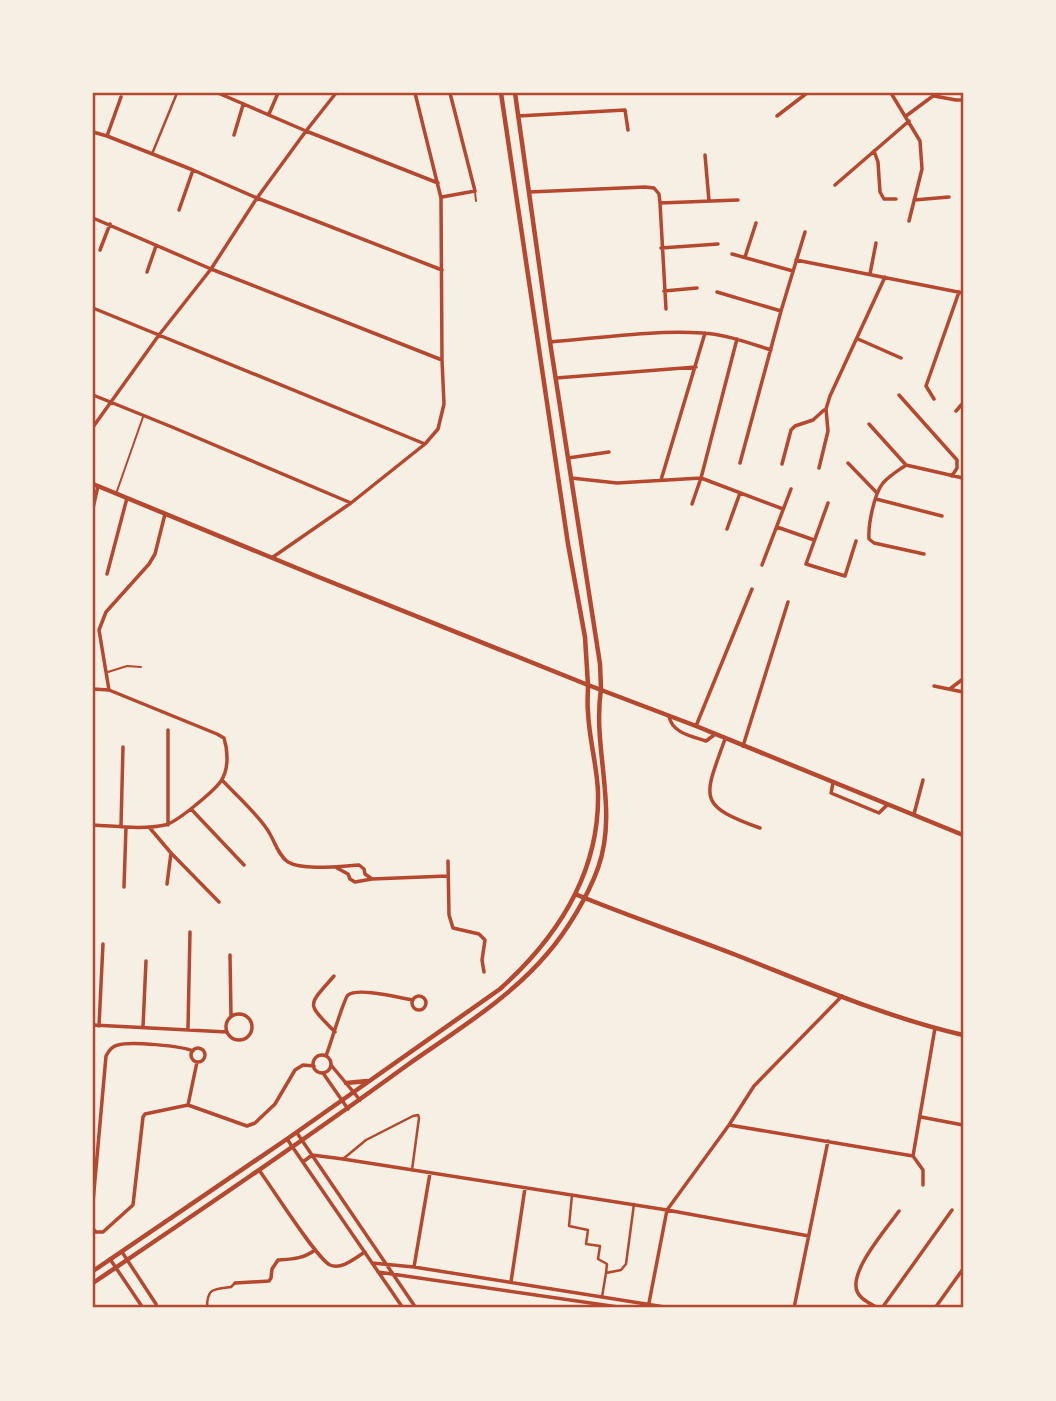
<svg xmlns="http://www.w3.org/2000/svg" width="1056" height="1401" font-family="'Nunito Sans',sans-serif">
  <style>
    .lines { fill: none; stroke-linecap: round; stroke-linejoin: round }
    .service { stroke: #b5482f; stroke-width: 2 }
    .pedestrian { stroke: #b5482f; stroke-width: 2.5 }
    .minor { stroke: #b5482f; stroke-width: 3.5 }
    .tertiary { stroke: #b5482f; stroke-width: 4.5 }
    .secondary { stroke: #b5482f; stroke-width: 4.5 }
    .neatline { fill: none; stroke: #b5482f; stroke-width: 2.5 }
  </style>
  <rect width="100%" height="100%" fill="#f6efe4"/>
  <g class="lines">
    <path class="service" d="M475,192l1,9
      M117,491l26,-74
      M108,672l19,-6 14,1"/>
    <path class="pedestrian" d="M152,154l25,-61
      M343,1159l23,-19 47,-24 5,-1 1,3 -7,52
      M572,1195l-3,31 19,4 -2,14 14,2 -2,13 9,5 -1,9
      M602,1297l4,-24 15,-3 5,-6 8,-60
      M207,1308c0,-20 6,-19 24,-21l4,-4"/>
    <path class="minor" d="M218,93l88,38 132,52
      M891,93l29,48 2,28 -13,52
      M934,96l22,4h7
      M269,114l9,-21
      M518,116l107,-6 3,20
      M777,116l30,-23
      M906,116l31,-23
      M93,132l14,4 86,34 64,28 185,72
      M234,135l9,-30
      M107,136l14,-39
      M874,151l4,11 2,30 4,7h12
      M705,155l4,46
      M835,185l74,-64
      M529,192l116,-5 9,1 5,6 1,9 6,106
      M442,197l33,-6 -25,-98
      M914,200l35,-3
      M660,203l78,-3
      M179,210l14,-40
      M93,218l118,51 231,91
      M661,248l57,-4
      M100,250l10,-26
      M732,254l61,17
      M745,257l11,-34
      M796,260l167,33
      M147,272l9,-26
      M870,274l6,-31
      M664,291l33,-3
      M717,292l64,19
      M93,308l332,136
      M858,339l43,19
      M550,342c50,-4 102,-12 152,-9 23,1 47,10 69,17
      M556,378l140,-11
      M93,395l79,32 179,76
      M899,395l58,65v8l-5,8
      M934,399l-8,-13 33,-94
      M956,411l7,-8
      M869,424l37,41 57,13
      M93,427l66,-92 52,-66 46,-71 49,-67 30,-38
      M568,458l41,-6
      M740,463l41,-152 24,-79
      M848,463l29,30
      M782,464l9,-34 4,-4 18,-6 11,-10
      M906,465c-7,5 -17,11 -23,18 -9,11 -15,42 -14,56l5,4 50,11
      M819,468l9,-37 -2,-22 4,-13 55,-119
      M571,478l46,5 84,-5 82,31
      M661,480l44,-147
      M876,499l66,17
      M828,503l-22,61 39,12 11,-35
      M692,504l9,-26 36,-139
      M93,508l5,-22
      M777,527l37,13
      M727,529l13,-36
      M273,557l78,-54 74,-59 13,-15 6,-25 -2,-44 -1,-162 -26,-105
      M762,565l29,-76
      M107,574l20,-76
      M934,686l29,6
      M951,688l12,-9
      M93,689l16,1 108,44 7,4c4,13 5,31 -3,43 -7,10 -45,42 -56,44 -23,5 -49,1 -72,0
      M109,690l-10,-60 7,-18 43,-48 6,-10 10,-40
      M669,716c3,17 22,20 37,25l8,-6
      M696,726l56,-137
      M168,730v95
      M725,739c-21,59 -29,66 35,89
      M743,746l45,-144
      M222,780c13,14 40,38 48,54 5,9 9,22 18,28 15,9 54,4 71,3l5,4 1,5 7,5
      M833,783l-2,10 48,20 8,-8
      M191,809l53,56
      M914,814l9,-34
      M121,826l2,-79
      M149,827l22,26 48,49
      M448,861l1,54 4,13 26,6 6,6 -3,20 2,12
      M337,868l11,6 2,5 5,3 17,-3 75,-3
      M167,884l4,-31
      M124,887l2,-60
      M230,955l1,61
      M334,976c-27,31 -28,26 1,56
      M412 1003a7 7 0 1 1 14 0a7 7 0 1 1-14 0Z
      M226 1027a13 13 0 1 1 26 0a13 13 0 1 1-26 0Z
      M93,1025l134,7
      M99,1026l4,-82
      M143,1027l3,-66
      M188,1028l2,-96
      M191 1055a7 7 0 1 1 14 0a7 7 0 1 1-14 0Z
      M313 1064a9 9 0 1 1 18 0a9 9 0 1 1-18 0Z
      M326,1056c4,-10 18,-58 22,-61 10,-8 52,3 65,5
      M331,1065l29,35
      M323,1073l25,36
      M188,1105l9,-43
      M921,1117l42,8
      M729,1125l184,31
      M297,1133l119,175
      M287,1139l116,169
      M913,1156l22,-128
      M913,1156l10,14v15
      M303,1162l9,-7 31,4 324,51 142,26
      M259,1170c12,16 57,88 71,95 12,5 25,-7 35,-13
      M93,1202l13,-146c3,-6 6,-10 12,-11 12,-4 64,1 75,6
      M93,1229l3,3h7l30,-27 10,-88 2,-3 43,-9 59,21 8,-3 20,-19 20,-34 8,-5 11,1
      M122,1252l34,52v4
      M110,1259l33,49
      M372,1263l42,4 257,41
      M414,1267l16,-94
      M378,1272l247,36
      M511,1282l14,-94
      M235,1283l34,-2 2,-3 1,-9 6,-9c14,-1 25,-1 37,-10
      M648,1308l19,-98 62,-85 25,-39 88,-90
      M794,1308l34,-167
      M878,1308c-6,-4 -18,-8 -21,-17 -8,-20 30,-63 42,-80
      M882,1308l70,-98
      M935,1308l28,-39"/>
    <path class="tertiary" d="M515,93l35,249 50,322 1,25
      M93,484l228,94 267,107 -3,-48 -17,-93 -67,-451"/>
    <path class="secondary" d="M575,894c53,22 107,40 161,61 74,29 149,62 227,80
      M346,1083l21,-2
      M93,1271l194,-132 213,-150c58,-52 100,-117 98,-197 -1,-27 -9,-53 -10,-80 -1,-9 0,-19 0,-27l108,41 267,109
      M93,1283c105,-71 210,-142 313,-217 48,-34 103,-67 141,-112 20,-23 41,-58 51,-86 21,-59 -6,-119 3,-179"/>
  </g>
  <rect width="1056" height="1401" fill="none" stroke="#f6efe4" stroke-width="189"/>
  <rect x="94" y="94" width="868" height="1212" class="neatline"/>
</svg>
